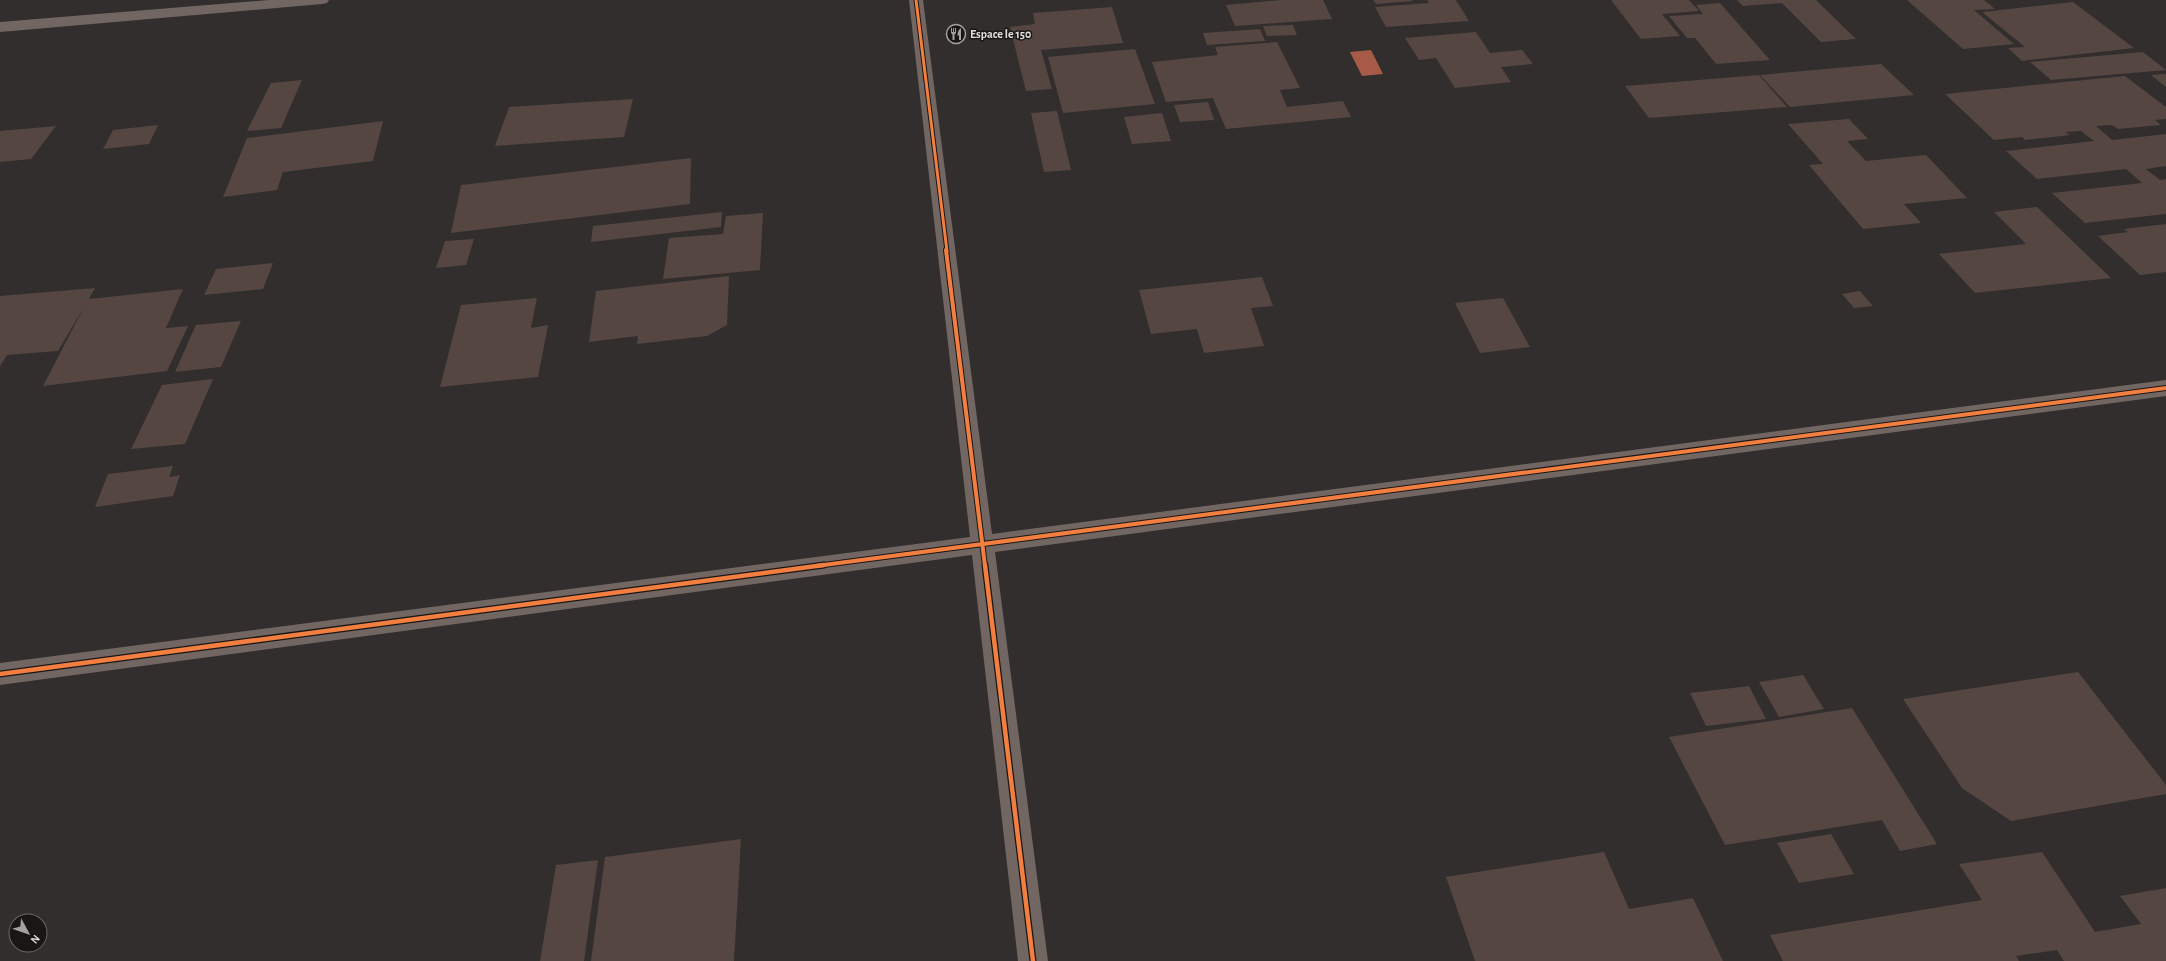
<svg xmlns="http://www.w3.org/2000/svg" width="2166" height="961" font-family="'Alegreya Sans',sans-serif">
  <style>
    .water { fill: #a75b47 }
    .building { fill: #554642 }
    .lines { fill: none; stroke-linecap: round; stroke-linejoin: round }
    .street { fill: #726663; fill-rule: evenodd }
    .cycleway-far2-casing { stroke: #191616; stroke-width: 5 }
    .cycleway-far1-casing { stroke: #191616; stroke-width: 6 }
    .cycleway-casing { stroke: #191616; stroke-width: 7 }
    .cycleway-far2 { stroke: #f27e40; stroke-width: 3 }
    .cycleway-far1 { stroke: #f27e40; stroke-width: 4 }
    .cycleway { stroke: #f27e40; stroke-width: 4.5 }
    .labels { text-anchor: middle; stroke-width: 3; stroke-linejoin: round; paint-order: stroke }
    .far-poi-label { font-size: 12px; font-weight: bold; fill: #e2dfde; stroke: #191616; text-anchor: start }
  </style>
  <rect width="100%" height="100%" fill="#312e2d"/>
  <path class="water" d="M1371,50l12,24 -21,2 -12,-24z"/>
  <path class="building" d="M1281,0h42l9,19 -97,7 -9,-21z
    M1373,0h39v1l-36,3z
    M1427,0h29l13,21 -83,6 -11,-20 54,-4z
    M1611,0h78l10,11 -37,3 18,22 -39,3z
    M1737,0h79l40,39 -35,3 -39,-39 -39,3z
    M1907,0h77l11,9 -21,1 40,34 -51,5z
    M2073,2l61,46 -112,13 -14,-13 17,-1 -43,-35z
    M1720,3l50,57 -54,4 -21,-26h-8l-18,-22 34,-2 -7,-9z
    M1112,7l11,36 -82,7 11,39 -26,2 -16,-64 25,-3 -2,-11z
    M1293,25l4,10 -30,1 -4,-10z
    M1260,29l5,12 -58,4 -4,-12z
    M1476,32l14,21 32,-3 11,14 -32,3 10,15 -56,6 -19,-30 -17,2 -14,-22z
    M1277,42l23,46 -20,2 7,17 56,-6 8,16 -125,12 -13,-31 -47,4 -14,-40 66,-7 -3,-8z
    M1135,49l20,55 -92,9 -15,-56z
    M2143,52l23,18 -115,10 -21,-18z
    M1881,64l33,31 -124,12 -30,-32z
    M2166,74v13l-15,-12z
    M1759,75l28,32 -138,11 -24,-32z
    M2125,76l41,31v12l-11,1 6,5 -43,4 -6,-4 -16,1 16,14 54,-6v32l-20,3 14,11 6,-1v35l-81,9 -33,-30 90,-10 -16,-14 -89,10 -31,-28 88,-10 -13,-10 -16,1 5,3 -45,5 -3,-3 -28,3 -49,-46z
    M302,80l-21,48 -34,3 24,-48z
    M633,99l-9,38 -129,9 14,-39z
    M1208,102l6,18 -34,2 -6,-17z
    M1057,111l14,59 -27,2 -13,-59z
    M1162,113l9,28 -39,3 -8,-27z
    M1849,119l19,20 -21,2 19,20 60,-6 41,43 -63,6 17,19 -58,6 -54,-64 14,-1 -35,-40z
    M383,121l-10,40 -90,11 -6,18 -54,7 24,-59z
    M158,125l-9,19 -46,5 10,-19z
    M56,126l-25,33 -31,3v-31z
    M691,158l-1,46 -239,29 10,-48z
    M2037,207l74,71 -136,15 -36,-39 87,-10 -32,-32z
    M722,212l-1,15 -130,15 2,-16z
    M763,213l-3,57 -97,9 6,-41 54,-4 3,-18z
    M2166,224v48l-26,3 -42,-39 30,-4 -4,-3z
    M474,239l-8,26 -30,3 9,-27z
    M273,263l-10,26 -59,6 12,-26z
    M729,276l-2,49 -20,11 -70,8 1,-8 -49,6 7,-51z
    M1262,277l11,29 -22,2 13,38 -60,7 -7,-24 -46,5 -12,-44z
    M95,288l-6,11 94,-10 -17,39 22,-2 -21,45 -124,15 41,-79 -26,44 -51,4 -7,11v-70z
    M1860,291l13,15 -19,2 -12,-14z
    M537,298l-6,30 17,-3 -10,52 -98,10 21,-82z
    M1503,298l27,49 -50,6 -25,-50z
    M241,321l-20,46 -46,5 21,-47z
    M213,379l-28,65 -54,5 31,-64z
    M173,466l-4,11 11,-2 -7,21 -78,11 13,-33z
    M2078,672l88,113v9l-155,27 -49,-33 -59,-89z
    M1803,675l21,34 -45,8 -20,-35z
    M1749,686l17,33 -60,7 -16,-33z
    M1852,708l85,136 -37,7 -18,-31 -157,25 -56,-108z
    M1831,834l23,40 -55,9 -22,-40z
    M741,839l-7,122h-143l14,-104z
    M1604,852l25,57 64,-11 30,63h-248l-29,-84z
    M2042,852l53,80 46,-8 -21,-28 46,-8v73h-102l-7,-11 -41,6 3,5h-236l-13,-26 212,-35 -23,-36z
    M598,860l-14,101h-44l16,-96z"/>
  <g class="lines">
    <path class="street" d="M269,0h60l-2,3 -5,1 -322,28v-10z
      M909,0h14l69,534 1174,-154v16l-1171,156 53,409h-30l-46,-406 -972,130v-22l970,-126z"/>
    <g class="cycleway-far2-casing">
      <path id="cycleway-far2" d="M916,0l31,251"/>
    </g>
    <g class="cycleway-far1-casing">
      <path id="cycleway-far1" d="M946,250l39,316
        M816,566l1350,-178"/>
    </g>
    <g class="cycleway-casing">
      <path id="cycleway" d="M985,565l48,396
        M0,674l824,-109"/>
    </g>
    <use href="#cycleway-far2" class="cycleway-far2"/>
    <use href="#cycleway-far1" class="cycleway-far1"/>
    <use href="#cycleway" class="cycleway"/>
  </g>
  <defs>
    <g id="restaurant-ring" transform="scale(1)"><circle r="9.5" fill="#191616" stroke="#a4a1a0" stroke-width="1.5"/><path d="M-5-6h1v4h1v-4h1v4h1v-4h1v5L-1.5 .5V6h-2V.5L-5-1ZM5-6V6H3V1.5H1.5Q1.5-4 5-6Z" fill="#a4a1a0"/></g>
  </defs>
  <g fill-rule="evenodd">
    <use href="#restaurant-ring" x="956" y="34"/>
  </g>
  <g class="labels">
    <g class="far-poi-label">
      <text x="970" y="38">Espace le 150</text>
    </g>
  </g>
  <g transform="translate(28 933) rotate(130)"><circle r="19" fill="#191616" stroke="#696666"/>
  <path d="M0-3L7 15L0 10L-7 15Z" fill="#a4a1a0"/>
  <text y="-6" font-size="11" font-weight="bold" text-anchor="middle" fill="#e2dfde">N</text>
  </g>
</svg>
